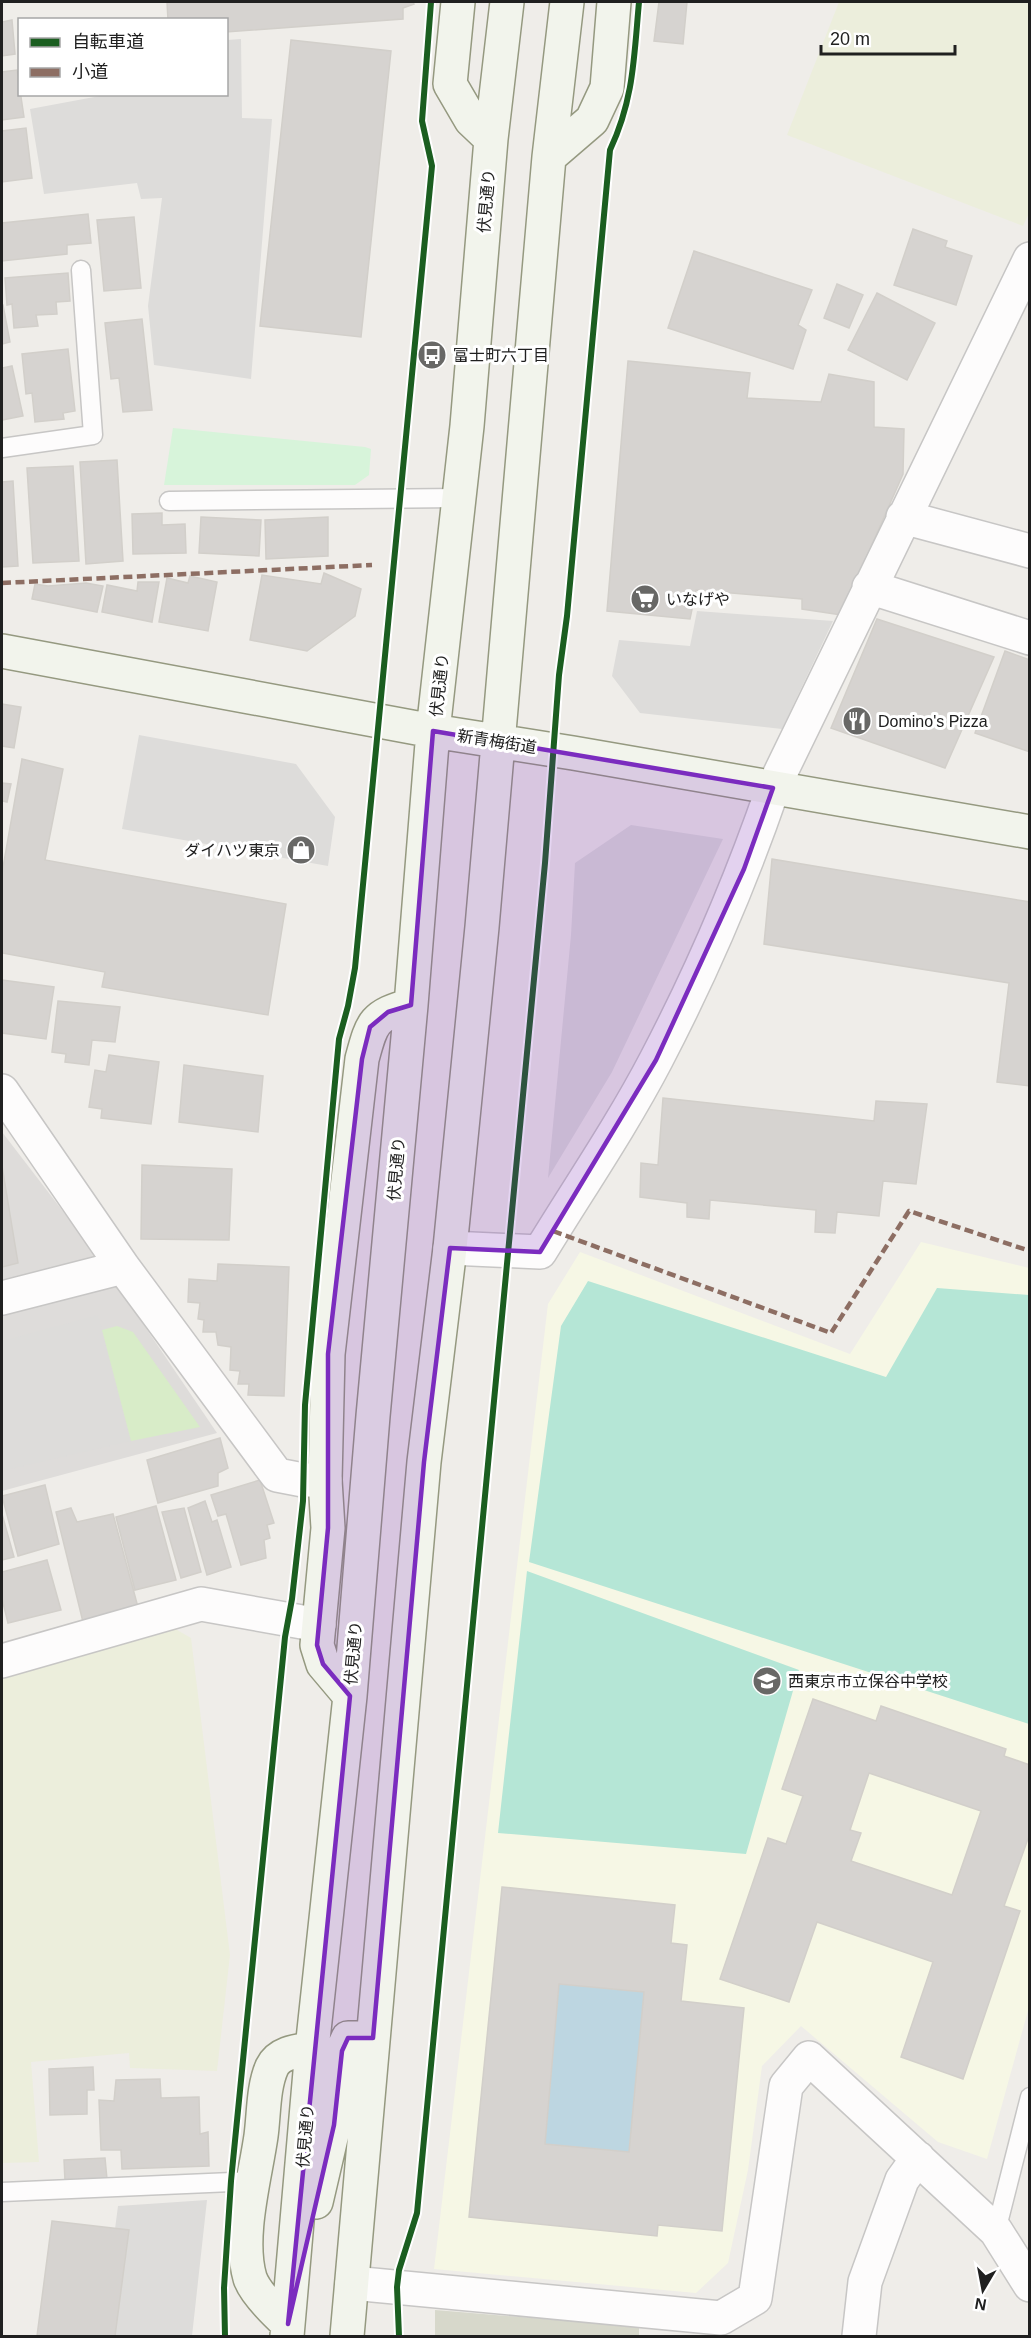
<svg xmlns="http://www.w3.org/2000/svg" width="1031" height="2338" font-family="Arial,'Noto Sans JP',sans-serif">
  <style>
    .residential { fill: #dedcda }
    .education { fill: #f6f7e5 }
    .religious { fill: #dddcda }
    .construction { fill: #d7d8cb }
    .farmland { fill: #eceedc }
    .grass { fill: #d8ecc8 }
    .park { fill: #d7f4da }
    .pitch { fill: #b5e6d6 }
    .water { fill: #bdd6e1 }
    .building { fill: #d6d3d0; stroke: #d2cfca; stroke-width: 1.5; fill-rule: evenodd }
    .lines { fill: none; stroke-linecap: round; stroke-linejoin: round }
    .service-casing { stroke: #c7c6c5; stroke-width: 21 }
    .minor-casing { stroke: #c7c6c5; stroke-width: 36 }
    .secondary-casing { stroke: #959980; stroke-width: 36 }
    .service { stroke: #fdfcfc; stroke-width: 18 }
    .minor { stroke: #fdfcfc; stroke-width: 33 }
    .secondary { stroke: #f2f4ec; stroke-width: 33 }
    .quiet { stroke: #8d6e63; stroke-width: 4.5; stroke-dasharray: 9 4.5; stroke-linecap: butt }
    .cycleway-casing { stroke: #fff; stroke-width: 10 }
    .cycleway { stroke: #1b5e20; stroke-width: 6 }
    .marked { fill: #7b2cbf; fill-opacity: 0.2; stroke: #7b2cbf; stroke-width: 4.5; stroke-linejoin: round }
    .labels { text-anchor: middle; stroke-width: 6; stroke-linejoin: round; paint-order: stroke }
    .street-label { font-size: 16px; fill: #202020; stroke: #fff }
    .poi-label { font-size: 16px; fill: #202020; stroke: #fff; text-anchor: start }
  </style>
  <rect width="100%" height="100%" fill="#efede9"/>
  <path class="residential" d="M2,1132l93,121 122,180 -215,58z"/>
  <path class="education" d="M921,1242l108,26v739l-42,152 -49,-17 -137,-116 -39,40 -14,104 -20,93 -32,30 -262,-24 114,-965 32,-52 270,102z"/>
  <path class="religious" d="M241,39l1,79 30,1 -21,260 -97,-14 -6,-59 14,-108 -21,1 -4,-16 -93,11 -14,-85 75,-14 121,-1 1,-54z
    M697,611l136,10 -51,108 -142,-16 -28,-37 7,-36 71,6z
    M139,735l157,29 39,53 -7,49 -206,-37z
    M631,825l92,14 -111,233 -64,106 23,-243 4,-72z
    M98,1315l33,126 -129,30v-130z
    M207,2200l-15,136h-77l14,-105 -14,-2 3,-23z"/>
  <path class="construction" d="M435,2310l204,17v9h-204z"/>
  <path class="farmland" d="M839,2h190l1,209 -7,15 -236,-91z
    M172,1627l19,11 39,317 -13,116 -87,-3 -1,-15 -98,9 8,100 -37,1v-485z"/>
  <path class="grass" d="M117,1326l16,6 67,95 -69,14 -29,-111z"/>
  <path class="park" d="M173,428l192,19 6,2 -2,26 -14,10h-191z"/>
  <path class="pitch" d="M588,1281l298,96 51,-89 92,7v429l-500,-162 32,-236z
    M527,1571l272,99 -53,184 -248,-21z"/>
  <path class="water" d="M559,1984l85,8 -15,160 -84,-8z"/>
  <path class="building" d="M167,2h246l1,2 -11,4v11l-177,13v-12h-58z
    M659,2h28l-4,42 -29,-3z
    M12,20l3,34 -13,2v-34z
    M291,40l100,11 -30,286 -101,-11z
    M17,70l7,47 -22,3v-48z
    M26,128l6,50 -30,4v-51z
    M88,214l3,29 -24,2v9l-65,7v-38z
    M134,217l7,71 -37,3 -7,-71z
    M913,229l34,12 -2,6 27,9 -16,49 -62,-20z
    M694,251l118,39 -14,35 8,5 -13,39 -125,-41z
    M68,273l2,28 -14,1 1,12 -21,1 2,11 -24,2 -2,-24 -5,1 -2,-27z
    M837,284l26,11 -14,33 -25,-10z
    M877,293l58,30 -28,57 -59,-30z
    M2,305h1l7,37 -8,2z
    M142,319l10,91 -29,2 -4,-34 -8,1 -6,-56z
    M68,349l7,62 -12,2 1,6 -29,3 -3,-29 -6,1 -4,-40z
    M628,361l122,12 -3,25 74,4 8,-28 45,8v45l30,2 -1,45 -62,141 -39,-6v-10l-106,-9 -6,29 -83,-8z
    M12,366l11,50 -21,4v-52z
    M117,460l6,101 -37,3 -6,-102z
    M73,466l6,95 -46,2 -6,-95z
    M13,481l5,85 -16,1v-85z
    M162,513v12l23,-1 1,29 -53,1 -1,-40z
    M201,517l60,3 -2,36 -60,-3z
    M328,517v39l-62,3 -1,-39z
    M324,573l37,16 -6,27 -48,35 -57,-11 12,-65 59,9z
    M190,576l27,6 -9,49 -49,-9 8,-44 21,5z
    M138,582h21l-7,40 -50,-10 5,-27 30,6z
    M86,583l17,3 -6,26 -65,-13 3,-15 13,2z
    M877,619l117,38 -49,111 -114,-40z
    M1005,651l25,9v92l-55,-19z
    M2,704l19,3 -7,41 -12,-2z
    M22,759l41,10 -18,91 241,44 -18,111 -166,-28 3,-15 -103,-19v-80z
    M2,783l9,1 -4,18 -5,-1z
    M772,859l258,43v184l-33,-4 12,-99 -245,-39z
    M2,980l52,7 -8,52 -44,-6z
    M58,1001l62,6 -5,35 -23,-2 -3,25 -24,-3 1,-8 -14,-2z
    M109,1055l50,7 -8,62 -50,-6 1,-9 -13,-2 6,-37 11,2z
    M184,1065l79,11 -5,56 -79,-10z
    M663,1098l211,23 2,-20 51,3 -11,80 -33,-3 -4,35 -42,-4 -2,21 -20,-1 1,-22 -106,-10 -1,19 -22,-2v-14l-47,-6 1,-34 17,2z
    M142,1165l90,4 -3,71 -88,-1z
    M2,1166l16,97 -16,4z
    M218,1264l71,3 -5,129 -36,-1 1,-11h-11l2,-13 -10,-1 1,-23 -13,-2 -2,-13h-13l1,-12 -6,-1 2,-16 -12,-1 1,-23 28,2z
    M220,1438l8,30 -10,5v13l-60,17 -11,-43z
    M260,1480l14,43 -7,2 3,13 -6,2 2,18 -25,7 -15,-51 -8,2 -7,-21z
    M45,1485l14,59 -41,12 -16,-60z
    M205,1501l7,21 5,-2 14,47 -24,8 -19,-67z
    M156,1506l20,74 -41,10 -19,-73z
    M71,1508l6,14 36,-8 26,97 -55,15 -28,-114z
    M184,1508l17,64 -20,6 -19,-66z
    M2,1514l12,43 -12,3z
    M47,1560l14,50 -53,13 -6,-24v-27z
    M813,1699l63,22 5,-15 125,43 -2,7 26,9v68l-26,73 16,5 -57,168 -62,-22 32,-95 -116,-40 -28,80 -69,-23 48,-141 18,6 17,-48 -21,-7zM869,1773l112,38 -29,84 -101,-34 10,-28 -11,-3z
    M502,1887l173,18 -4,38 16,2 -6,56 63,7 -22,223 -64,-6 -1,11 -188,-19zM559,1984l85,8 -15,160 -84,-8z
    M93,2067l1,23h-7v24l-37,1 -1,-46z
    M160,2079l1,19 38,-1 1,37 8,-2 1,34 -87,3 -1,-19h-20l-2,-50 15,1 2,-21z
    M105,2158l2,21 -42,2 -1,-21z
    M52,2221l77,9 -14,106h-78z"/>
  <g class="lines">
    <g class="service-casing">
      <path id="service" d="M2,448l91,-13 -12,-165
        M169,501l290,-3
        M2,2192l253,-11
        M996,2231l34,-134"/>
    </g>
    <g class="minor-casing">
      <path id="minor" d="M903,517l127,34
        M869,587l161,51
        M2,1091l121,176 154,208 26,5h22
        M450,1248l90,4c39,-64 81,-125 116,-192 46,-88 85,-179 117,-272l257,-529
        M2,1298l121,-31
        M2,1661l199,-57 118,21
        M352,2283l369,35 34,-20 31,-212 23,-28 187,173 34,54
        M859,2336l6,-54 37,-102 16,-22"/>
    </g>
    <g class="secondary-casing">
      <path id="secondary" d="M458,2l-8,82 21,36 20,19
        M549,157l43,-37 15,-32 7,-86
        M2,651l431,80 140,22 457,79
        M350,1696l-27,-32 -6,-19 11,-117 -3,-48 3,-126 34,-295c10,-37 11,-43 49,-54
        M316,2202l18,-77 8,-74 6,-13h25
        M288,2324c-12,-11 -33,-31 -38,-46 -12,-41 5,-100 11,-142 3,-22 2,-49 11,-69 7,-15 26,-16 40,-18
        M287,2336l25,-287 38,-353 23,-280 38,-411 22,-274 34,-305 24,-287 16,-137
        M347,2336l77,-874 26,-214 32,-321 67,-770 18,-155"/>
    </g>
    <use href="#service" class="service"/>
    <use href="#minor" class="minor"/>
    <use href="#secondary" class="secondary"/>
    <path class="quiet" d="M2,583l370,-18
      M553,1231l278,102 78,-122 121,40"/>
    <g class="cycleway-casing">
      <path id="cycleway" d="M225,2336l-1,-48 7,-107 54,-544 7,-38 11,-98 2,-96 34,-366 9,-33 7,-38 77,-802 -10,-45 9,-119
        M399,2336l-2,-49 2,-17 18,-57 128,-1350 14,-188 8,-59 43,-466c24,-51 24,-94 29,-148"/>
    </g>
    <use href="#cycleway" class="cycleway"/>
  </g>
  <path class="marked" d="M433,731l340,57 -29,81 -88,191 -116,192 -90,-4 -26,214 -51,576h-25l-6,13 -8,74 -46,199 62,-628 -27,-32 -6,-19 11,-117v-174l34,-295 8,-32 18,-15 23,-7z"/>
  <defs>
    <g id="bus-disc" transform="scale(1.5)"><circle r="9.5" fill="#686866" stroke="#fff"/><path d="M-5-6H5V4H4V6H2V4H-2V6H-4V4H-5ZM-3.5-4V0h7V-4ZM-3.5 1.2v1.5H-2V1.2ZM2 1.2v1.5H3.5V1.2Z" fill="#fff"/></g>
    <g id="supermarket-disc" transform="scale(1.5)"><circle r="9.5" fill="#686866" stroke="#fff"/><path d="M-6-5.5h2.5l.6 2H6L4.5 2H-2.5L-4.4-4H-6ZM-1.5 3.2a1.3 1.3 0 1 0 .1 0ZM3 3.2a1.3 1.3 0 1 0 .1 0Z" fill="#fff"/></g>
    <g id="restaurant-disc" transform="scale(1.5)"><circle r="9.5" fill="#686866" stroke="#fff"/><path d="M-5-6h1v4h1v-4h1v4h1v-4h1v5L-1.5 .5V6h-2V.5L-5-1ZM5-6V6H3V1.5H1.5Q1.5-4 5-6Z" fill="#fff"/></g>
    <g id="shop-disc" transform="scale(1.5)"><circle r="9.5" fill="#686866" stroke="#fff"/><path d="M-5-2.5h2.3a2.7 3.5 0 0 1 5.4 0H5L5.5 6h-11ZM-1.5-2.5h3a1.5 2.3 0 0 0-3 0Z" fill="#fff"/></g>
    <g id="school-disc" transform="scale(1.5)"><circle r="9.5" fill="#686866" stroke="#fff"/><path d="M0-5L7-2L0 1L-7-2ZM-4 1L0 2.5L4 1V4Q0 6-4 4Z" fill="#fff"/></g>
  </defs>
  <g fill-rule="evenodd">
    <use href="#bus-disc" x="432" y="355"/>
    <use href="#supermarket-disc" x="645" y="599"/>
    <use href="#restaurant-disc" x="857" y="721"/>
    <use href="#shop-disc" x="301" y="850"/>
    <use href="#school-disc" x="767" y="1681"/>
  </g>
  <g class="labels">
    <g class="street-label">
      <text transform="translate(486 201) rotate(-85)" y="6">伏見通り</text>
      <text transform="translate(439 685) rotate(-84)" y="6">伏見通り</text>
      <text transform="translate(497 741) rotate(9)" y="6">新青梅街道</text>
      <text transform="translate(396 1169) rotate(-85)" y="6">伏見通り</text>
      <text transform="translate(353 1653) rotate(-85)" y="6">伏見通り</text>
      <text transform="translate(305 2136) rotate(-85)" y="6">伏見通り</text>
    </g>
    <g class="poi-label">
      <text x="453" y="361">富士町六丁目</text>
      <text x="666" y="605">いなげや</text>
      <text x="878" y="727">Domino's Pizza</text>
      <text x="280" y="856" text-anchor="end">ダイハツ東京</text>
      <text x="788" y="1687">西東京市立保谷中学校</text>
    </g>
  </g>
  <rect width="1031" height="2338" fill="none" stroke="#202020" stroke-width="6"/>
  <rect x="18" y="18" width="210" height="78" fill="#ffffff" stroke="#a6a6a6" stroke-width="1.5"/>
  <rect x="30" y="38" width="30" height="9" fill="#1b5e20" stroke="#a6a6a6" stroke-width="1.5"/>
  <text x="72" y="48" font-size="18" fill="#202020">自転車道</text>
  <rect x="30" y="68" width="30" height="9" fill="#8d6e63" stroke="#a6a6a6" stroke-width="1.5"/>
  <text x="72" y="78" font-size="18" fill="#202020">小道</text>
  <g transform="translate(983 2290) rotate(190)" stroke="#ffffff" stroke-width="4.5" paint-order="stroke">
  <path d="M0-4.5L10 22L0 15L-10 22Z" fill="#202020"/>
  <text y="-9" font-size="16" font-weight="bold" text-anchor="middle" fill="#202020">N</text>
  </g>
  <path d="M821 45v9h134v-9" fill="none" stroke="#202020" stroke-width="3"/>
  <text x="830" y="45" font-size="18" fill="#202020" stroke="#ffffff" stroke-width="4.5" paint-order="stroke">20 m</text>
</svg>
